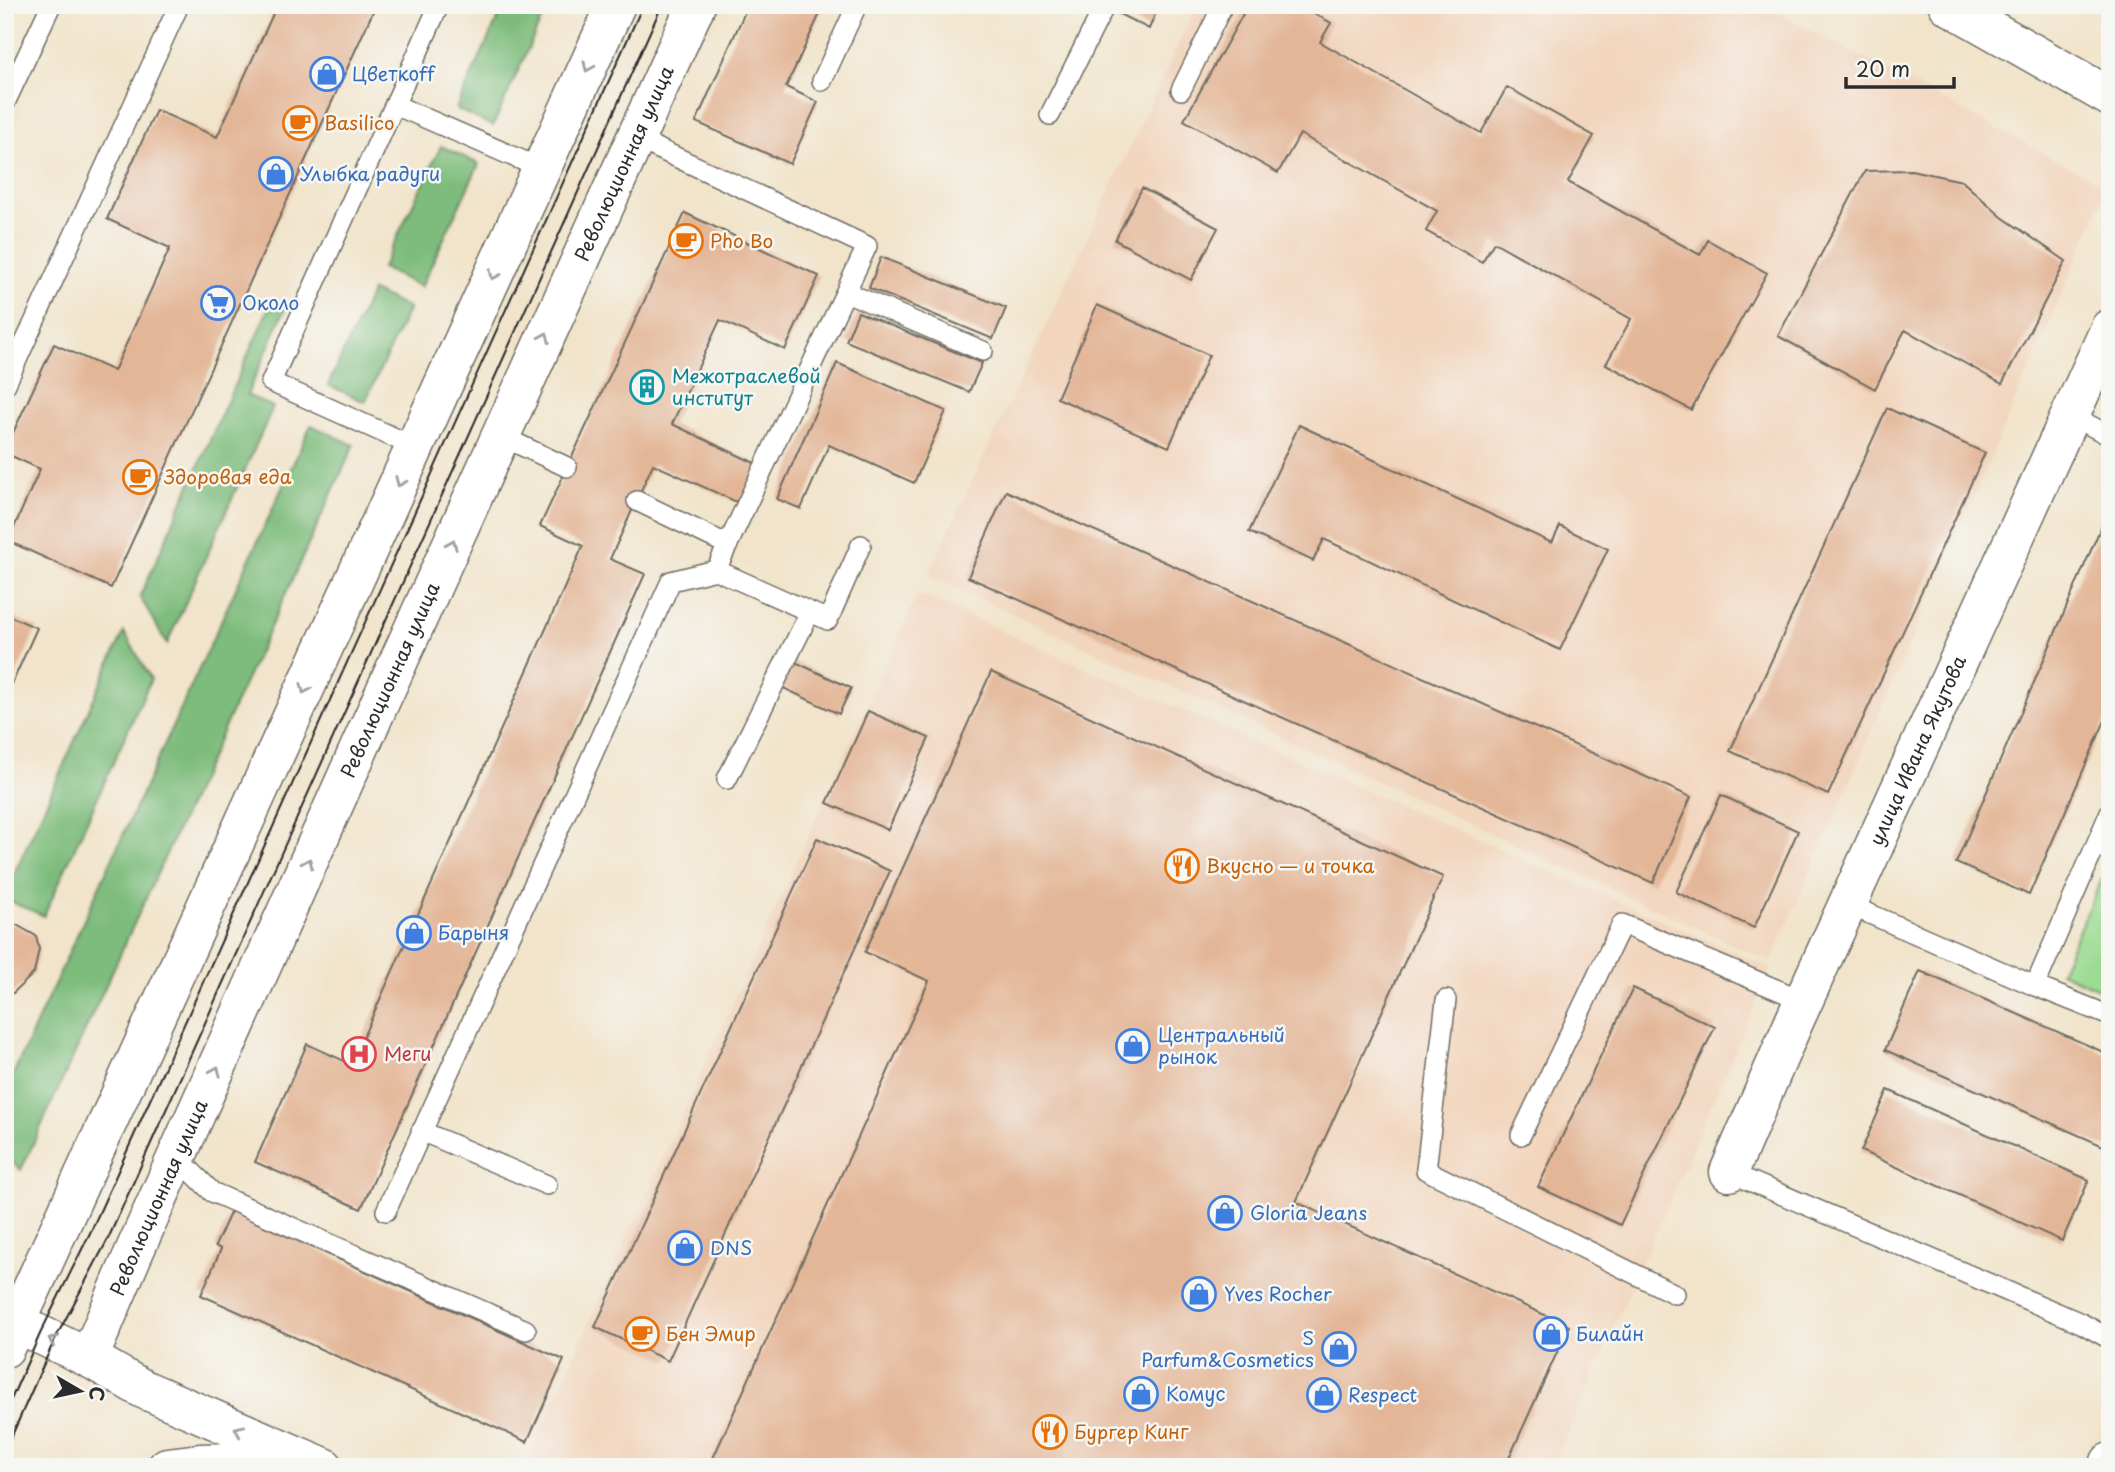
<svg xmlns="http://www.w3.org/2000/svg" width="2115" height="1472" font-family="'Playpen Sans',sans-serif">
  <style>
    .built { fill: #f2d5bd }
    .green { fill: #9cdc92; stroke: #64845e; stroke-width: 2 }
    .forest { fill: #7dbc7c; stroke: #547454; stroke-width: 2 }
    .building { fill: #e3b697 }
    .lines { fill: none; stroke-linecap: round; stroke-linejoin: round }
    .service-casing { stroke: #706c63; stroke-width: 22 }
    .minor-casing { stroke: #706c63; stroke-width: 41 }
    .secondary-casing { stroke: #706c63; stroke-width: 41 }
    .service { stroke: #fff; stroke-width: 19 }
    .minor { stroke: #fff; stroke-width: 38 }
    .secondary { stroke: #fff; stroke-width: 38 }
    .tram { stroke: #2b2b2b; stroke-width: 2 }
    .oneway { stroke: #a0a0a0 }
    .labels { text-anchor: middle; stroke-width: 5; stroke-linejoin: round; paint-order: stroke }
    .shop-label { font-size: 19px; fill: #366cbe; stroke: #f6f6f2; text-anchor: start }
    .food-label { font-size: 19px; fill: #c56008; stroke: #f6f6f2; text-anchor: start }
    .street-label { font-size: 19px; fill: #2b2b2b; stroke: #f6f6f2 }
    .culture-label { font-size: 19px; fill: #0d838f; stroke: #f6f6f2; text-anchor: start }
    .health-label { font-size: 19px; fill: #be3a42; stroke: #f6f6f2; text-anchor: start }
  </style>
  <rect width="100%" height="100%" fill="#f6f6f2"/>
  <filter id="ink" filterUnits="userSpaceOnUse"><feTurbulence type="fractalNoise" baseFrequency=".0143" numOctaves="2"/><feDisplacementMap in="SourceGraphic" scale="14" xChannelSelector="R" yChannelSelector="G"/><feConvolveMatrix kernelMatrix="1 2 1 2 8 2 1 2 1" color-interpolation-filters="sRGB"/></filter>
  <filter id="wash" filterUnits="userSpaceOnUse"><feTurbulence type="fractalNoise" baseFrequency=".00686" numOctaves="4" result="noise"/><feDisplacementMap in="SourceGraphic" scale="28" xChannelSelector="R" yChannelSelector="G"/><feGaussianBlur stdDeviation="1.57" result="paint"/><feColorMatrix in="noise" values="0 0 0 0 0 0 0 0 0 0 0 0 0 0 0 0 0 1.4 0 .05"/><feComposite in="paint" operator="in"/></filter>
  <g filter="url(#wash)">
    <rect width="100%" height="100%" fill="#f1e4cb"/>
    <path class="built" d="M1197,5h566l345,182 -337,775 -843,-387z
      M917,594l854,374 -218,499h-1029z"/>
    <path class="green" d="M2110,861v133l-50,-22z"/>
    <path class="forest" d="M504,5h44l-55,121 -37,-17z
      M441,146l38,18 -58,123 -39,-19z
      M372,291l37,17 -44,94 -37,-17z
      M271,303l14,6 -38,86 26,12 -106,237 -27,-47z
      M311,425l43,20 -333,725 -16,-14v-64z
      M124,632l27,47 -107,237 -39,-17v-5z"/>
    <g id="blocks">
      <path class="building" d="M277,5h99l-265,583 -103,-47 32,-72 -35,-16v-3l49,-106 60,27 56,-123 -63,-29 49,-109 61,27z
        M748,5h76l-38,82 32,15 -28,62 -94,-42z
        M1123,5h36l-10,24 -30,-15z
        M1248,5h51l32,18 -11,19 161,91 26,-46 87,49 -26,46 132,73 8,-15 59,33 -76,137 -85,-46 25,-45 -137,-77 -12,20 -56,-31 11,-20 -137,-77 -22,39 -94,-53z
        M1911,170l51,11 40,36 64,44 -64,123 -97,-54 -30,59 -97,-53 87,-165z
        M1142,188l76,40 -27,52 -76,-40z
        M685,213l134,63 -34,74 -65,-30 -48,104 87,41 -18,39 -88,-40 -43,95 35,15 -284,635 -106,-47 52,-118 44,20 232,-518 -43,-20z
        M881,257l125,51 -13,31 -124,-51z
        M1097,305l112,50 -40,92 -112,-49z
        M858,312l124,51 -13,29 -123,-51z
        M837,363l109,48 -32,72 -85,-38 -28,64 -24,-10z
        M1887,408l98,45 -157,342 -98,-44z
        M1299,425l253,118 8,-17 48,23 -48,101 -236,-111 -11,22 -64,-29z
        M1006,491l685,306 -38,86 -685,-306z
        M2104,520l6,2v187l-81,186 -73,-32z
        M5,614l32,14 -32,71z
        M791,660l60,28 -12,26 -60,-28z
        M991,672l452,205 -147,325 273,124 -64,141h-796l220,-486 -64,-29z
        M868,711l61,27 -41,92 -61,-27z
        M1721,795l77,36 -44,97 -78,-36z
        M817,838l73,33 -222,490 -73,-34z
        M15,924l21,12 3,13 -5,24 -21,20 -8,1v-69z
        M1920,971l190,84v94l-225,-99z
        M1633,988l82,39 -95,198 -82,-38z
        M1888,1090l201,90 -27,61 -201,-90z
        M231,1211l333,149 -37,82 -326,-147 20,-46 -6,-3z"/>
    </g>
  </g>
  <g filter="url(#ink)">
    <use href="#blocks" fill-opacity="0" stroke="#706c63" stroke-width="2"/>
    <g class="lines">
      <g class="service-casing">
        <path id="service" d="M822,81l35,-76
          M1181,90l42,-85
          M5,103l46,-98
          M395,105l147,64
          M1050,115l55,-110
          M846,292l137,59
          M5,386l174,-381
          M2070,415l40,21
          M501,436l66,31
          M415,447l-144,-65 168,-377
          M637,501l91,44
          M716,570l112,50 33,-75
          M727,779l83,-167
          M1847,904l188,82 75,30
          M2035,986l75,-174
          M1446,1000l-20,170 249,124
          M421,1131l126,54
          M1521,1135l101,-211 182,77
          M178,1158l34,34 314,138
          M1729,1172l352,151 29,16
          M386,1211l285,-630 45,-11 151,-324 -232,-108"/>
      </g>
      <g class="minor-casing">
        <g id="minor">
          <path id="s1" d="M1729,1172l64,-148 317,-696"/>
          <path d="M2108,1467l2,-5"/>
        </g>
      </g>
      <g class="secondary-casing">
        <g id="secondary">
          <path d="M1948,5l162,92"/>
          <path d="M5,1318l84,40 54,31 181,78"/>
          <path d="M5,1348l611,-1343"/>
          <path id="s2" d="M89,1358l46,-108 232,-519 329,-726"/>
          <path d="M167,1467l33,-4 98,-3"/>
        </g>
      </g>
      <use href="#service" class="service"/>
      <use href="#minor" class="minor"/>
      <use href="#secondary" class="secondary"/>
      <path class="tram" d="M5,1413l35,-79 51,-103 552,-1226
        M5,1451l49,-110 54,-102 554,-1234"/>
    </g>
    <defs><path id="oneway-chevron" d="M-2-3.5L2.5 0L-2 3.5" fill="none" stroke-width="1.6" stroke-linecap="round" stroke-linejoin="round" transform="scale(1.75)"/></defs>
    <g class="oneway">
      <use href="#oneway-chevron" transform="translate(588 67) rotate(114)"/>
      <use href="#oneway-chevron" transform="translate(494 275) rotate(115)"/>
      <use href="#oneway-chevron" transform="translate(545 337) rotate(-66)"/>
      <use href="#oneway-chevron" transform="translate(400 482) rotate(114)"/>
      <use href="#oneway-chevron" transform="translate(452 544) rotate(-66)"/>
      <use href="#oneway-chevron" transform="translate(305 689) rotate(114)"/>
      <use href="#oneway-chevron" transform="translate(308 863) rotate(-66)"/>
      <use href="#oneway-chevron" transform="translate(216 1071) rotate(-66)"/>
      <use href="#oneway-chevron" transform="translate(53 1340) rotate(-154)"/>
      <use href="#oneway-chevron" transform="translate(239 1430) rotate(-156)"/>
    </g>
  </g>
  <defs>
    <g id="shop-ring" transform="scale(1.75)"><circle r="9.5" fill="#f6f6f2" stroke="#3f7fe0" stroke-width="1.5"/><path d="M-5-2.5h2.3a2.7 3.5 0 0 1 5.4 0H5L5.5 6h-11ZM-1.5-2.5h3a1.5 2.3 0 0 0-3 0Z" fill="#3f7fe0"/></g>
    <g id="cafe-ring" transform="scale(1.75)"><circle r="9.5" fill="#f6f6f2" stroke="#e8710a" stroke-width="1.5"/><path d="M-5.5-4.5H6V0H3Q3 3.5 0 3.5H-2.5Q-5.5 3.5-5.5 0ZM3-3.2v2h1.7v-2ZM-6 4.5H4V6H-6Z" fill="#e8710a"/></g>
    <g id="supermarket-ring" transform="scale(1.75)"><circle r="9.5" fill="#f6f6f2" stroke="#3f7fe0" stroke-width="1.5"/><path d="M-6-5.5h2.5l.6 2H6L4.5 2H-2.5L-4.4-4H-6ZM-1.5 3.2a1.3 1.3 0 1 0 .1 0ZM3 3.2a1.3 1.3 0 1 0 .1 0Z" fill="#3f7fe0"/></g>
    <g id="building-ring" transform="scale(1.75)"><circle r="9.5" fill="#f6f6f2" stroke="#0f9aa8" stroke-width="1.5"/><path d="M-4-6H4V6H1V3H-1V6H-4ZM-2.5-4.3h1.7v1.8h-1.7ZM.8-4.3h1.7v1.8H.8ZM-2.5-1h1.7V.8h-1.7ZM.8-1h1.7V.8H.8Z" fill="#0f9aa8"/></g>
    <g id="restaurant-ring" transform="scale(1.75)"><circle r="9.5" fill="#f6f6f2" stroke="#e8710a" stroke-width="1.5"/><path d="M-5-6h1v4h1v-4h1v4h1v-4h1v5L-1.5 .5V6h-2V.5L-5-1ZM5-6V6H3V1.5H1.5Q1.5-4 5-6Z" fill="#e8710a"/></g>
    <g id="hospital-ring" transform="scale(1.75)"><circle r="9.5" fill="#f6f6f2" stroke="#e0444e" stroke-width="1.5"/><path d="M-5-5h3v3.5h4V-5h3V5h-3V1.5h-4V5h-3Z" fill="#e0444e"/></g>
  </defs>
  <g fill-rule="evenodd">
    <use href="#shop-ring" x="327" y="74"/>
    <use href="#cafe-ring" x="300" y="123"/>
    <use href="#shop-ring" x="276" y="174"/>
    <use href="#cafe-ring" x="686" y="241"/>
    <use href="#supermarket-ring" x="218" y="303"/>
    <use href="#building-ring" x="647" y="387"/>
    <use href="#cafe-ring" x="140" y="477"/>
    <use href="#restaurant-ring" x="1182" y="866"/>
    <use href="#shop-ring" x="414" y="933"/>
    <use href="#shop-ring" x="1133" y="1046"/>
    <use href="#hospital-ring" x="359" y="1054"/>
    <use href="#shop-ring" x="1225" y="1213"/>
    <use href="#shop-ring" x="685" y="1248"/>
    <use href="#shop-ring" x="1199" y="1294"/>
    <use href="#cafe-ring" x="642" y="1334"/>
    <use href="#shop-ring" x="1551" y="1334"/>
    <use href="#shop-ring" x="1339" y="1349"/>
    <use href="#shop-ring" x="1141" y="1394"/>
    <use href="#shop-ring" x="1324" y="1395"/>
    <use href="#restaurant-ring" x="1050" y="1432"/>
  </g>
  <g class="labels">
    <g class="shop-label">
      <text x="352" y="81">Цветкоff</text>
      <text x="300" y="181">Улыбка радуги</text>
      <text x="242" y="310">Около</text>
      <text x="438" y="940">Барыня</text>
      <text x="1158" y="1042">Центральный<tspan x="1158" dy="22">рынок</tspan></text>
      <text x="1250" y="1220">Gloria Jeans</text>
      <text x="710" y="1255">DNS</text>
      <text x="1224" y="1301">Yves Rocher</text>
      <text x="1576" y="1341">Билайн</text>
      <text x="1314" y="1345" text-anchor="end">S<tspan x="1314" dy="22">Parfum&amp;Cosmetics</tspan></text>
      <text x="1166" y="1401">Комус</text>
      <text x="1348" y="1402">Respect</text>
    </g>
    <g class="food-label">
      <text x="324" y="130">Basilico</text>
      <text x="710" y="248">Pho Bo</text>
      <text x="164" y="484">Здоровая еда</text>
      <text x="1206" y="873">Вкусно — и точка</text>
      <text x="666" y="1341">Бен Эмир</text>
      <text x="1074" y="1439">Бургер Кинг</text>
    </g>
    <g class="street-label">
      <text dy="7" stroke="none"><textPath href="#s2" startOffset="1309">Революционная улица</textPath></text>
      <text dy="7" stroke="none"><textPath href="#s2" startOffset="742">Революционная улица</textPath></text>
      <text dy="7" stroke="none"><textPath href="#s1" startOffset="462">улица Ивана Якутова</textPath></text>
      <text dy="7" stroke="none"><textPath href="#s2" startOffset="175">Революционная улица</textPath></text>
    </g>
    <g class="culture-label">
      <text x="672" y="383">Межотраслевой<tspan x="672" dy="22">институт</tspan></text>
    </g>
    <g class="health-label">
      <text x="384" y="1061">Меги</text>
    </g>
  </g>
  <rect width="2115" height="1472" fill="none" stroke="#f6f6f2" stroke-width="28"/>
  <g transform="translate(80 1391) rotate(99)" stroke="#f6f6f2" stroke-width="5" paint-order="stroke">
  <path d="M0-5L12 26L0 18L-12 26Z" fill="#2b2b2b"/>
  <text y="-10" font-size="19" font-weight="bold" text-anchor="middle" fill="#2b2b2b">С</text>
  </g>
  <path d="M1846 77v10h108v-10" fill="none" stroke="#2b2b2b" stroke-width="3.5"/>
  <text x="1856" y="77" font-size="21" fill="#2b2b2b" stroke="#f6f6f2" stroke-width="5" paint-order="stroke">20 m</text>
</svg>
